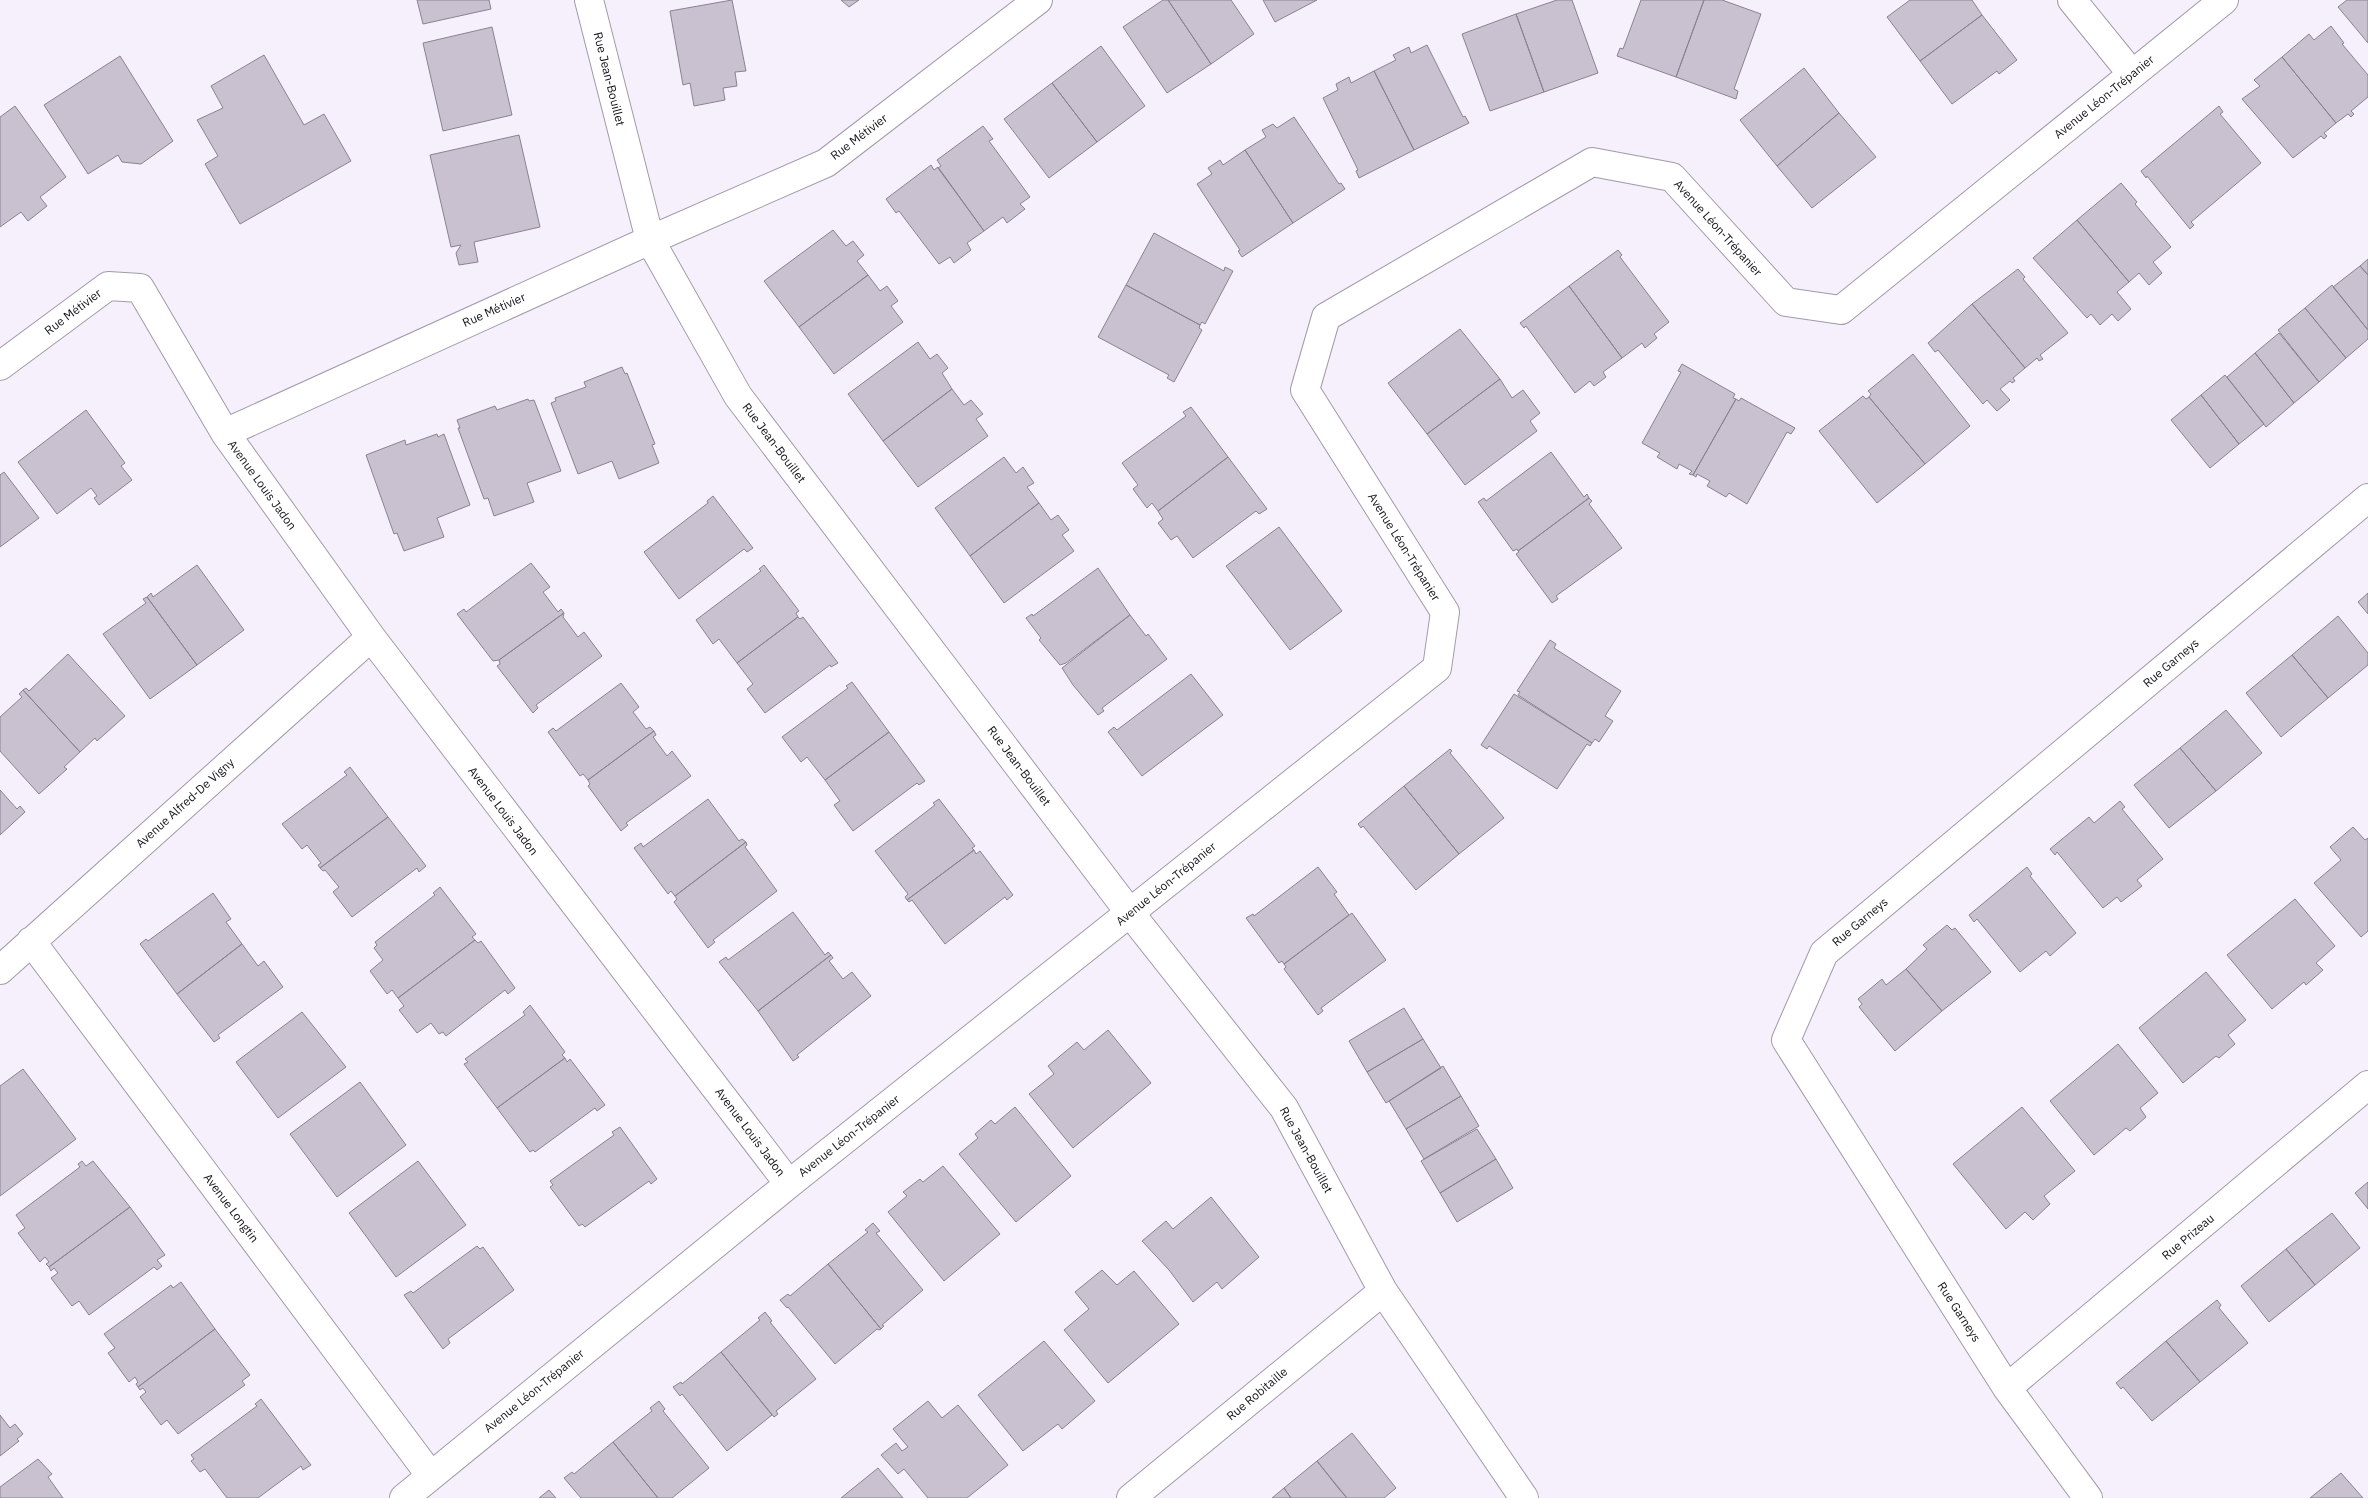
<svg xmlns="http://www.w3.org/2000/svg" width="2368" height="1498" font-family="'IBM Plex Sans',sans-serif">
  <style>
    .building { fill: #c9c1d0; stroke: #8a8291 }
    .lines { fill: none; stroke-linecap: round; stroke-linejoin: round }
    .street-casing { stroke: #a29aa9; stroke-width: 30 }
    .street { stroke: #fff; stroke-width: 28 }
    .labels { text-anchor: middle; stroke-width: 4.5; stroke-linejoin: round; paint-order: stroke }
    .street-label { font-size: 12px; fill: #151217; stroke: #fff }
  </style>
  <rect width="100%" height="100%" fill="#f6f0fd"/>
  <path class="building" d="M417,0h72l2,9 -68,15z
    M732,0l14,71 -11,1 2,14 -14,2 2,12 -31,6 -4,-23 -7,2 -13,-74z
    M841,0h18l-10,7z
    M1163,0h5l43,64 -44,29 -44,-66z
    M1168,0h63l23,34 -43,30z
    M1263,0h54l-42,22z
    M1557,0h15l26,73 -54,19 -28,-78z
    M1641,0h63l-28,77 -59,-21 3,-8 3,1z
    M1704,0h18l39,14 -27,75 4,2 -2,8 -60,-22z
    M1910,0h62l10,15 -62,46 -33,-44z
    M2347,0h21v43l-30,-36z
    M1516,14l28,78 -54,19 -28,-77z
    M1982,15l35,45 -18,14 -2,-3 -45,33 -32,-43z
    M2331,26l13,17 -2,1 26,31v22l-17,14 3,3 -3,3 -3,-3 -12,9 -54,-66 27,-23 5,6z
    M492,27l20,88 -69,16 -20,-88z
    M1427,45l36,72 2,-1 4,7 -55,27 -40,-79 22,-11 -3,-5 16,-8 2,6z
    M1101,46l44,60 -48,36 -45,-59z
    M264,55l40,70 20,-11 27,47 -111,63 -35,-60 13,-8 -21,-36 26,-12 -12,-22z
    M120,56l53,85 -32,23 -19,-2 -4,-7 -30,19 -44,-69z
    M2282,57l54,66 -12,10 3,3 -3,3 -3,-3 -28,22 -51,-59 18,-13 -6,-6z
    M1804,68l35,45 -62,53 -37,-46z
    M1374,71l40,79 -55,28 -3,-7 2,-1 -35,-72 15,-8 -2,-6 13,-7 2,6z
    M1052,83l45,59 -48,36 -45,-59z
    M15,106l51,71 -26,20 7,9 -19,15 -7,-9 -21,15v-110z
    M2219,106l4,6 -3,2 41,49 -70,59 3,3 -4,4 -43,-53 -1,2 -5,-7z
    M1839,113l37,44 -64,51 -35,-42z
    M1294,117l45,67 2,-1 4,6 -52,34 -48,-73 21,-13 -4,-7 11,-6 4,4z
    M983,126l10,13 -4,2 41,56 -10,7 5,5 -18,14 -4,-6 -19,14 -46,-63 3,-2 -4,-6z
    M519,135l21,92 -66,15 4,20 -19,3 -3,-12 5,-8 -10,2 -21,-92z
    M1245,150l48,73 -51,34 -4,-6 2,-1 -43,-66 15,-10 -4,-6 12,-8 3,5z
    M931,165l3,5 4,-3 46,64 -17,12 4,7 -17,13 -4,-6 -11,7 -40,-53 -3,2 -10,-14z
    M2121,183l16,19 -2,2 36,43 -18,15 9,11 -13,12 -10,-12 -10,9 -52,-62z
    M2077,220l52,62 -12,10 14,17 -13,12 -6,-7 -12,11 -9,-11 -4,4 -54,-60z
    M833,230l13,16 7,-5 11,14 -7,6 11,14 -69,52 -35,-46z
    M1154,233l70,38 1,-4 8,4 -28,53 -3,-2 -2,3 -74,-40z
    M1618,250l4,5 -2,2 49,65 -15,12 3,4 -12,10 -3,-5 -20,15 -53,-72z
    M2368,259v16l-8,-9z
    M2360,266l8,9v55l-35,-43z
    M2018,269l7,8 -2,2 45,54 -28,22 3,4 -4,2 -2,-3 -12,10 -53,-64z
    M868,275l12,16 7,-5 11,15 -7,5 12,16 -69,52 -35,-47z
    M1126,285l74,40 -1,3 3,2 -28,52 -7,-4 2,-3 -71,-38z
    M2332,285l36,45v9l-22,19 -41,-50z
    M1569,286l53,72 -19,14 3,5 -12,9 -4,-5 -15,12 -49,-67 -2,2 -4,-5z
    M1972,304l53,64 -12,10 2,3 -3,2 -2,-2 -10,8 10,11 -13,11 -10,-11 -4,4 -45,-54 -3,2 -7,-9z
    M2305,308l41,50 -27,24 -41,-52z
    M1460,329l40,50 -73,55 -39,-51z
    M2279,333l40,49 -25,21 -39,-50z
    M918,342l12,17 7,-5 11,14 -6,5 10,16 -69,52 -35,-47z
    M2255,353l39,50 -28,24 -39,-50z
    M1913,354l57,72 -45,38 -56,-67 2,-3 -3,-3z
    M1682,364l53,30 -2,4 3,1 -43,76 -4,-1 3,-3 -13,-7 -2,5 -20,-12 3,-4 -18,-10 39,-71 -3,-1z
    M622,367l3,7 2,-1 28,71 -3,1 7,18 -40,16 -7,-18 -34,13 -27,-71 5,-2 -1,-3 31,-11 -2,-5z
    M2225,375l39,49 -25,20 -38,-49z
    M1500,379l12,19 11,-8 17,23 -10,8 7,10 -72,54 -38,-51z
    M952,389l12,16 7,-5 12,14 -7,5 12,17 -70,51 -35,-46z
    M2201,395l38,49 -29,24 -39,-48z
    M1863,396l3,3 3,-2 56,67 -48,39 -58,-72z
    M1741,398l54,30 -4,6 -4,-2 -40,72 -18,-11 -3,4 -19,-11 3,-5 -13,-7 -1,3 -3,-2 43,-76 3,2z
    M528,399l1,2 5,-1 27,71 -34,12 7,19 -40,14 -6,-18 -4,1 -26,-71h2l-3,-8 38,-14 2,4z
    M1191,407l37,50 -70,54 -6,-8 -5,5 -14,-19 5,-4 -16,-22 64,-47 -3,-4z
    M86,410l39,53 -4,3 11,14 -33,25 -5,-7 3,-2 -6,-8 -34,26 -39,-52z
    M437,434l1,3 6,-3 26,71 -33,13 7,19 -40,14 -7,-18 -3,1 -28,-79 39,-15 1,5z
    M1551,452l33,45 3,-3 2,4 -71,53 -1,-2 -4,2 -35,-49 6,-4 2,3z
    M1004,457l12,16 7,-6 11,16 -7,4 12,16 -69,53 -35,-48z
    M1228,457l39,52 -8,5 -3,-3 -63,47 -16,-22 -6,4 -13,-17 5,-4 -5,-8z
    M4,472l35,46 -39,29v-72z
    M713,496l40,52 -6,4 -3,-3 -65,50 -35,-47 64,-49 -1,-2z
    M1589,498l3,3 -3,3 33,44 -66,48 2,3 -6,4 -36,-49 3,-2 -1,-1z
    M1039,503l12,17 7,-5 11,15 -7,5 12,16 -70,52 -34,-47z
    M1279,527l63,84 -52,39 -64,-84z
    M531,563l19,24 -7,5 15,20 3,-3 3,4 -65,47 -6,1 -36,-47 7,-5 2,3z
    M197,565l47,65 -47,35 -50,-68 4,-4 2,4z
    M764,565l35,46 -3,2 2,4 -61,46 -18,-24 -6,5 -17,-24 65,-49 -2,-2z
    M1098,568l32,47 -64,48 -6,2 -21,-25 2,-2 -15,-20 6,-4 1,2z
    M2368,593v21l-10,-12z
    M147,597l50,68 -47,34 -47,-65 43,-31 -3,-4z
    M564,613l-1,4 15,20 6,-5 18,24 -66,49 2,3 -5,5 -36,-47 3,-2 -1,-4z
    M1130,615l16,21 2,-2 19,25 -65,49 2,3 -6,4 -25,-30 -11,-17z
    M2338,616l30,37v12l-40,33 -36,-43z
    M798,617l2,2 3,-2 35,46 -7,4 -1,-2 -65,48 -18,-24 6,-5 -16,-21z
    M1550,640l6,4 -2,4 67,43 -16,25 8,5 -14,21 -4,-3 -3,4 -74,-48 2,-3 -3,-1z
    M68,654l57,62 -28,25 -2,-3 -15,14 -57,-62 3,-2 3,3z
    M2292,655l36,43 -47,39 -35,-44z
    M1191,674l32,41 -81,61 -34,-44 6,-5 3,3z
    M852,682l37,50 -64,48 -18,-23 -6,5 -19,-25 66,-49 -2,-2z
    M621,683l18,24 -6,5 13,17 4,-2 4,4 -66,49 -5,-6 -3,2 -32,-44 5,-4 3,3z
    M23,690l57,62 -16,15 3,2 -28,25 -39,-43v-34l22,-20 -3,-3z
    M1514,694l78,49 -2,3 -3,-2 -30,45 -68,-43 -2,3 -6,-4z
    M2226,710l36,43 -46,38 -36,-43z
    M654,731l2,4 -3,2 14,19 5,-5 19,25 -65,47 2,2 -7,6 -33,-45 2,-2 -2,-4z
    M889,732l36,49 -6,4 -2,-2 -64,48 -19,-26 6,-4 -15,-21z
    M2180,748l36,43 -47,37 -35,-43z
    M1450,749l2,2 -2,2 54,65 -45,36 -55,-68z
    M350,767l38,50 -68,51 -2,-3 3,-2 -14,-18 -5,4 -20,-25 65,-49 -3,-3z
    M1404,786l55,68 -43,36 -53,-64 -2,2 -3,-4z
    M0,790l17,19 3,-3 5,6 -25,23z
    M708,799l31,42 3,-2 4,3 -71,54 -4,-5 -3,3 -34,-46 7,-5 2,4z
    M939,799l36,47 -3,2 2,2 -67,50 -2,-3 3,-3 -33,-43 60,-46 -2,-2z
    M2120,801l5,6 -3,2 41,50 -26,21 5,6 -21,16 -4,-5 -14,11 -46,-56 -2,3 -5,-6 39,-32 5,6z
    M388,817l38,49 -7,6 -2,-4 -65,49 -19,-25 6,-5 -14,-17 -2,1 -3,-3z
    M2353,827l12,13 3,-2v93l-7,6 -47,-54 27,-23 -11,-13z
    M746,842l1,3 -2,2 32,44 -64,49 2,2 -7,6 -34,-46 3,-3 -2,-3z
    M974,850l2,4 4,-3 33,44 -6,5 -2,-3 -60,47 -33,-44 -3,2 -2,-2z
    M1318,867l19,25 -3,2 15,21 -65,49 -2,-3 -3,2 -33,-45 7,-4 1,2z
    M2027,867l5,7 -2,2 46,57 -26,23 -4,-5 -26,21 -43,-53 -3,3 -5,-7z
    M440,887l36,47 -4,3 3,3 -77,58 -6,-8 -5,4 -17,-23 13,-11 -9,-12 3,-3 -2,-3 60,-47 -2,-2z
    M213,893l18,26 -5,3 16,22 -65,50 -37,-50 6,-5 2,2z
    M2295,899l40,47 -19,17 7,7 -17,15 -2,-3 -32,27 -45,-54z
    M793,912l32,43 3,-3 3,3 -73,56 -39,-49 7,-5 2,3z
    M1352,913l34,47 -65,48 2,3 -5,4 -34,-46 2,-2 -2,-3z
    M1947,925l5,5 3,-2 36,44 -49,39 -36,-42 21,-20 -4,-4z
    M475,940l3,3 3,-2 34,47 -7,6 -3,-4 -59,46 -3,-4 -4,2 -8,-11 -14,10 -18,-23 5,-4 -6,-8z
    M242,944l16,22 6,-5 19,26 -65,48 2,3 -6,4 -37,-48z
    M831,955l2,3 -4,3 14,18 9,-7 19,24 -74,59 2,2 -6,4 -35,-50z
    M1906,969l36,42 -47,40 -36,-44 3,-3 -4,-5 24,-20 4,6z
    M2206,972l40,48 -18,15 7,9 -16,14 -3,-2 -33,27 -44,-55z
    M530,1005l35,47 -3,3 3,3 -68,50 -33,-44 4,-2 -3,-3 60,-44 -2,-3z
    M1404,1008l19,31 -56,33 -18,-31z
    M302,1012l44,55 -68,51 -42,-56z
    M1108,1030l43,53 -78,65 -44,-54 25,-20 -6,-8 29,-24 7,8z
    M1423,1039l18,29 -55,35 -19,-31z
    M2118,1044l40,49 -18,15 6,9 -16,14 -4,-3 -32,27 -44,-54z
    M565,1058l2,4 3,-3 35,46 -8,6 -2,-3 -60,44 -2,-2 -3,2 -33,-44z
    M1443,1066l18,30 -55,33 -17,-28z
    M23,1069l53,70 -76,57v-110z
    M360,1082l46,63 -69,52 -47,-63z
    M1461,1096l18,30 -55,33 -18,-30z
    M1015,1107l56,69 -55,46 -57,-68 19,-16 -3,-4 16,-14 4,4z
    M2022,1107l53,64 -31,25 6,8 -17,16 -8,-8 -19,17 -53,-65z
    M620,1127l37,52 -6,5 -2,-3 -64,46 -3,-3 -3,2 -29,-39 3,-2 -3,-4 64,-46 -2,-3z
    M1477,1129l19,30 -56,34 -19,-32z
    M1496,1159l17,29 -56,34 -17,-29z
    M82,1161l4,5 7,-5 37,46 -81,60 -3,-3 3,-2 -4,-5 -5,5 -22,-29 7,-5 -9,-13 64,-48 -2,-3z
    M418,1161l48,64 -70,52 -47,-64z
    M943,1166l57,68 -56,47 -56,-69 19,-16 -4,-4 17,-13 3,3z
    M2368,1182v27l-13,-16z
    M1211,1197l48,60 -37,32 -5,-7 -24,20 -24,-32 -27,-29 24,-20 7,8z
    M130,1207l35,48 -8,5 5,6 -5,4 -3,-3 -65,48 -10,-14 -7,5 -21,-28 7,-5 -4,-5 -3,3 -2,-4z
    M2332,1213l28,35 -45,37 -29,-36z
    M873,1223l7,8 -4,2 47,57 -41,35 2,1 -3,3 -53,-65 40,-32 -3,-2z
    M477,1246l3,3 3,-2 31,43 -66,49 2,4 -7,6 -39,-54 7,-4 2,2z
    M2286,1249l29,36 -46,37 -28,-36z
    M828,1264l53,65 -2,1 -2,-1 -42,35 -47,-57 -1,1 -7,-8 8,-6 2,2z
    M1102,1270l15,15 17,-14 45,53 -71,59 -44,-53 25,-21 -14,-17z
    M181,1282l34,47 -77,58 -2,-3 2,-2 -3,-5 -6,5 -21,-29 7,-5 -11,-14 67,-49 2,3z
    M2217,1300l4,5 -2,3 29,35 -48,39 -34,-41z
    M765,1312l7,9 -2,1 46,57 -40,32 2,3 -4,3 -53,-65 39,-32 -2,-2z
    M215,1329l35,46 -8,6 3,4 -67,49 -11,-14 -6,5 -21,-28 6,-5 -3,-4 -3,2 -2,-3z
    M1044,1341l51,60 -33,28 -4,-5 -35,27 -45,-56z
    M2166,1341l34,41 -48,39 -29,-34 -2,2 -5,-6z
    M721,1352l51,63 -45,36 -45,-57 -2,2 -7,-9 8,-5 1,2z
    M261,1399l50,66 -8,5 -2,-4 -43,32h-31l-22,-29 -5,3 -9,-11 3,-2 -3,-4 66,-49 -2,-2z
    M659,1401l6,8 -2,2 46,57 -37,30h-14l-45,-56 39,-31 -2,-3z
    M928,1401l14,17 16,-13 50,60 -41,33h-39l-24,-29 -6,5 -17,-19 15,-12 6,8 6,-4 -15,-18z
    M0,1415l10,13 5,-4 8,10 -6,5 2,2 -19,15z
    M1352,1433l44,55 -12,10h-37l-30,-37z
    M613,1442l45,56h-77l-17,-20 8,-6 2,2z
    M38,1459l14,15 -4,3 15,21h-63v-11z
    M1317,1461l22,28 8,9h-56l-7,-10z
    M878,1468l25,30h-62z
    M2341,1473l22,25h-53z
    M1284,1488l7,10h-19z
    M549,1490l7,8h-17z"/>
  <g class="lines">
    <g class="street-casing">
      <path id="street" d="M589,0l61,240 88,156 392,517 154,195 99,183 141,207
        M2072,0l60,74
        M0,366l108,-80 32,2 85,145 146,204 418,547
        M225,433l425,-193 176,-77 212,-163
        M31,941l400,535
        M0,970l371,-333
        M2007,1388l361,-303
        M404,1498l385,-314 648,-516 8,-56 -140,-222 21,-73 266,-155 80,15 114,125 55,8 383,-310
        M1131,1498l252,-207
        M2088,1498l-81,-110 -221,-348 38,-87 544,-455"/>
    </g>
    <use href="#street" class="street"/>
  </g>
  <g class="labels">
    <g class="street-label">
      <text transform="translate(609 79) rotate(76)" y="4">Rue Jean-Bouillet</text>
      <text transform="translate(2104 97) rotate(-39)" y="4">Avenue Léon-Trépanier</text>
      <text transform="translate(859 137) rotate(-37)" y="4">Rue Métivier</text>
      <text transform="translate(1718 228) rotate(48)" y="4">Avenue Léon-Trépanier</text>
      <text transform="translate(494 310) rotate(-24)" y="4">Rue Métivier</text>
      <text transform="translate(73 312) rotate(-37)" y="4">Rue Métivier</text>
      <text transform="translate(774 443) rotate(53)" y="4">Rue Jean-Bouillet</text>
      <text transform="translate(262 485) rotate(54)" y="4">Avenue Louis Jadon</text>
      <text transform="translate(1404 547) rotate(58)" y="4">Avenue Léon-Trépanier</text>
      <text transform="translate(2171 663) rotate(-40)" y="4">Rue Garneys</text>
      <text transform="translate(1019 766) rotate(53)" y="4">Rue Jean-Bouillet</text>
      <text transform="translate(185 803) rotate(-42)" y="4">Avenue Alfred-De Vigny</text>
      <text transform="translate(503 811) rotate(53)" y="4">Avenue Louis Jadon</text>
      <text transform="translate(1166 884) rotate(-39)" y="4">Avenue Léon-Trépanier</text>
      <text transform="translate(1860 922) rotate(-40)" y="4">Rue Garneys</text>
      <text transform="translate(750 1132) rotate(53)" y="4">Avenue Louis Jadon</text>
      <text transform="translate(849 1136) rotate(-38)" y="4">Avenue Léon-Trépanier</text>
      <text transform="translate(1306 1150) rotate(61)" y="4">Rue Jean-Bouillet</text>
      <text transform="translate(231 1208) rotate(53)" y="4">Avenue Longtin</text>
      <text transform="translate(2188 1237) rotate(-40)" y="4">Rue Prizeau</text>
      <text transform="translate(1959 1312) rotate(57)" y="4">Rue Garneys</text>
      <text transform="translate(534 1391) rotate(-39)" y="4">Avenue Léon-Trépanier</text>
      <text transform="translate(1257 1394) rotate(-40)" y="4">Rue Robitaille</text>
    </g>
  </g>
</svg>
